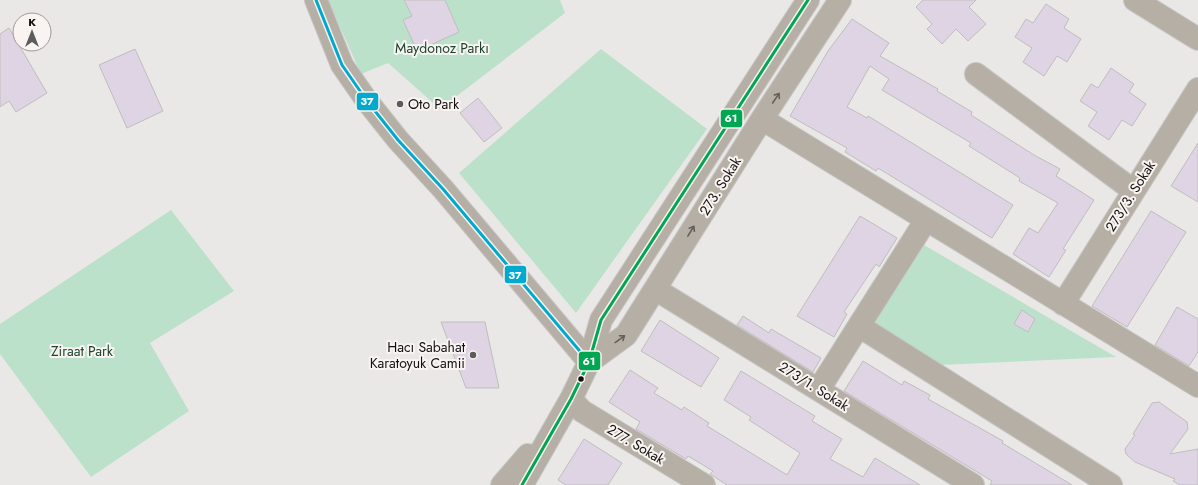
<svg xmlns="http://www.w3.org/2000/svg" width="1198" height="485" font-family="Jost,sans-serif">
  <style>
    .green { fill: #bce1cb }
    .building { fill: #dfd4e3; stroke: #bfbdbd }
    .lines { fill: none; stroke-linecap: round; stroke-linejoin: round }
    .minor-casing { stroke: #c7c5c4; stroke-width: 24 }
    .minor { stroke: #b5afa5; stroke-width: 22 }
    .bus-1-casing { stroke: #f9f4f1; stroke-width: 6 }
    .bus-2-casing { stroke: #f9f4f1; stroke-width: 6 }
    .bus-1 { stroke: #00a9ce; stroke-width: 3 }
    .bus-2 { stroke: #00a651; stroke-width: 3 }
    .oneway { stroke: #64605a }
    .poi-dot { fill: #5e5c5a; stroke: #f9f4f1; stroke-width: 1.5 }
    .bus-dot { fill: #12100f; stroke: #f9f4f1; stroke-width: 1.5 }
    .labels { text-anchor: middle; stroke-width: 4; stroke-linejoin: round; paint-order: stroke }
    .park-label { font-size: 14px; fill: #19442f; stroke: #f9f4f1 }
    .poi-label { font-size: 14px; fill: #12100f; stroke: #f9f4f1; text-anchor: start }
    .street-label { font-size: 14px; fill: #12100f; stroke: #f9f4f1 }
    .line-badge { stroke: #f9f4f1; stroke-width: 1.5 }
    .badge-label { font-size: 11px; text-anchor: middle; font-weight: bold; fill: #fff }
  </style>
  <rect width="100%" height="100%" fill="#eae8e6"/>
  <path class="green" d="M328,0h232l5,13 -125,96 -52,-46 -27,11z
    M601,49l106,80 -131,184 -117,-140z
    M171,210l63,81 -84,52 39,68 -98,66 -91,-123v-30z
    M924,245l192,112 -176,8 -69,-42z"/>
  <path class="building" d="M404,0h41l14,32 -42,19 -14,-31 9,-4z
    M923,0h53l-7,7 17,17 -18,17 -12,-12 -14,15 -15,-15 5,-5 -16,-17z
    M1046,4l23,15 -5,9 17,11 -14,23 -10,-6 -13,20 -21,-14 9,-14 -17,-11 11,-18 7,4z
    M852,19l37,24 -9,13 58,33 -1,2 35,21 -1,3 63,40 26,14 -4,7 38,24 -31,49 3,1 -17,27 -36,-23 16,-26 9,5 20,-30 -39,-22 1,-3 -51,-32 2,-3 -89,-53 7,-11 -19,-13 -23,41 20,11 1,-2 145,89 -21,33 -114,-70 -2,3 -31,-19 2,-4 -57,-32 38,-65z
    M9,28l38,65 -31,19 -7,-11 -9,6v-73z
    M135,49l28,62 -36,17 -28,-63z
    M1111,68l23,16 -5,8 17,12 -14,22 -10,-6 -13,20 -21,-14 9,-14 -17,-11 11,-17 7,4z
    M478,98l24,30 -18,14 -24,-29z
    M1198,143v59l-27,-16z
    M1151,211l35,21 -59,95 -35,-21z
    M860,216l37,22 -18,29 -3,-3 -32,48 3,2 -13,23 -37,-21z
    M1177,307l21,12v33l-9,14 -34,-21z
    M1022,310l13,9 -7,13 -14,-8z
    M743,316l26,17 2,-4 50,29 -8,14 -76,-47z
    M660,320l59,38 -18,29 -60,-36z
    M441,322h44l14,66h-33z
    M863,361l39,24 2,-4 26,14 -2,4 75,42 -1,2 70,42h-82l2,-4 -148,-90z
    M630,370l28,18 -4,5 28,17 2,-3 25,16 -2,3 80,49 13,-22 -51,-33 2,-3 -27,-17 17,-29 74,45 -3,5 30,18 -12,20 33,18 12,-19 45,27h-193l-17,-11 3,-3 -25,-15 -2,3 -50,-30 4,-7 -31,-20z
    M1159,402l28,20 1,7 -18,25 28,-5v36h-18l-7,-4 2,-2 -40,-17 -9,-8 -1,-5 10,-14 -2,-1 19,-31z
    M584,439l38,24 -14,22h-42l-8,-5z"/>
  <g class="lines">
    <g class="minor-casing">
      <path id="minor" d="M316,0l26,65 25,36 31,39 45,49 146,173
        M1135,0l63,39
        M976,74l158,117
        M762,119l436,267
        M655,289l318,196
        M1063,304l135,-215
        M859,326l252,159
        M589,362l37,-27 136,-216 78,-119
        M819,389l107,-169
        M571,399l11,12 122,74
        M502,485l26,-30
        M522,485l49,-86 18,-37 12,-42 207,-320"/>
    </g>
    <use href="#minor" class="minor"/>
    <g class="bus-1-casing">
      <path id="bus-1" d="M316,0l26,65 25,36 31,39 45,49 146,173"/>
    </g>
    <g class="bus-2-casing">
      <path id="bus-2" d="M522,485l49,-86 18,-37 12,-42 207,-320"/>
    </g>
    <use href="#bus-1" class="bus-1"/>
    <use href="#bus-2" class="bus-2"/>
  </g>
  <defs><path id="oneway-shaft" d="M-6 0H5M1.5-3L5.5 0L1.5 3" fill="none" stroke-width="1.6" stroke-linecap="round" stroke-linejoin="round"/></defs>
  <g class="oneway">
    <use href="#oneway-shaft" transform="translate(776 98) rotate(-56)"/>
    <use href="#oneway-shaft" transform="translate(691 231) rotate(-58)"/>
    <use href="#oneway-shaft" transform="translate(620 339) rotate(-36)"/>
  </g>
  <g class="poi-dot">
    <circle cx="400" cy="104" r="4"/>
    <circle cx="473" cy="355" r="4"/>
  </g>
  <circle class="bus-dot" cx="581" cy="379" r="3.5"/>
  <g class="labels">
    <g class="park-label">
      <text x="442" y="53">Maydonoz Parkı</text>
      <text x="82" y="356">Ziraat Park</text>
    </g>
    <g class="poi-label">
      <text x="408" y="109">Oto Park</text>
      <text x="465" y="352" text-anchor="end">Hacı Sabahat<tspan x="465" dy="16">Karatoyuk Camii</tspan></text>
    </g>
    <g class="street-label">
      <text transform="translate(720 186) rotate(-58)" y="5">273. Sokak</text>
      <text transform="translate(1130 196) rotate(-58)" y="5">273/3. Sokak</text>
      <text transform="translate(814 386) rotate(32)" y="5">273/1. Sokak</text>
      <text transform="translate(636 444) rotate(31)" y="5">277. Sokak</text>
    </g>
  </g>
  <g class="line-badge">
    <rect x="356" y="92" width="23" height="19" rx="4" fill="#00a9ce"/>
    <rect x="720" y="109" width="23" height="19" rx="4" fill="#00a651"/>
    <rect x="504" y="265" width="23" height="19" rx="4" fill="#00a9ce"/>
    <rect x="578" y="351" width="23" height="20" rx="4" fill="#00a651"/>
  </g>
  <g class="badge-label">
    <text x="367" y="105">37</text>
    <text x="731" y="122">61</text>
    <text x="515" y="279">37</text>
    <text x="589" y="365">61</text>
  </g>
  <g transform="translate(32 32)"><circle r="19" fill="#f9f4f1" stroke="#9d9997"/>
  <path d="M0-3L7 15L0 10L-7 15Z" fill="#5e5c5a"/>
  <text y="-6" font-size="11" font-weight="bold" text-anchor="middle" fill="#12100f">K</text>
  </g>
</svg>
